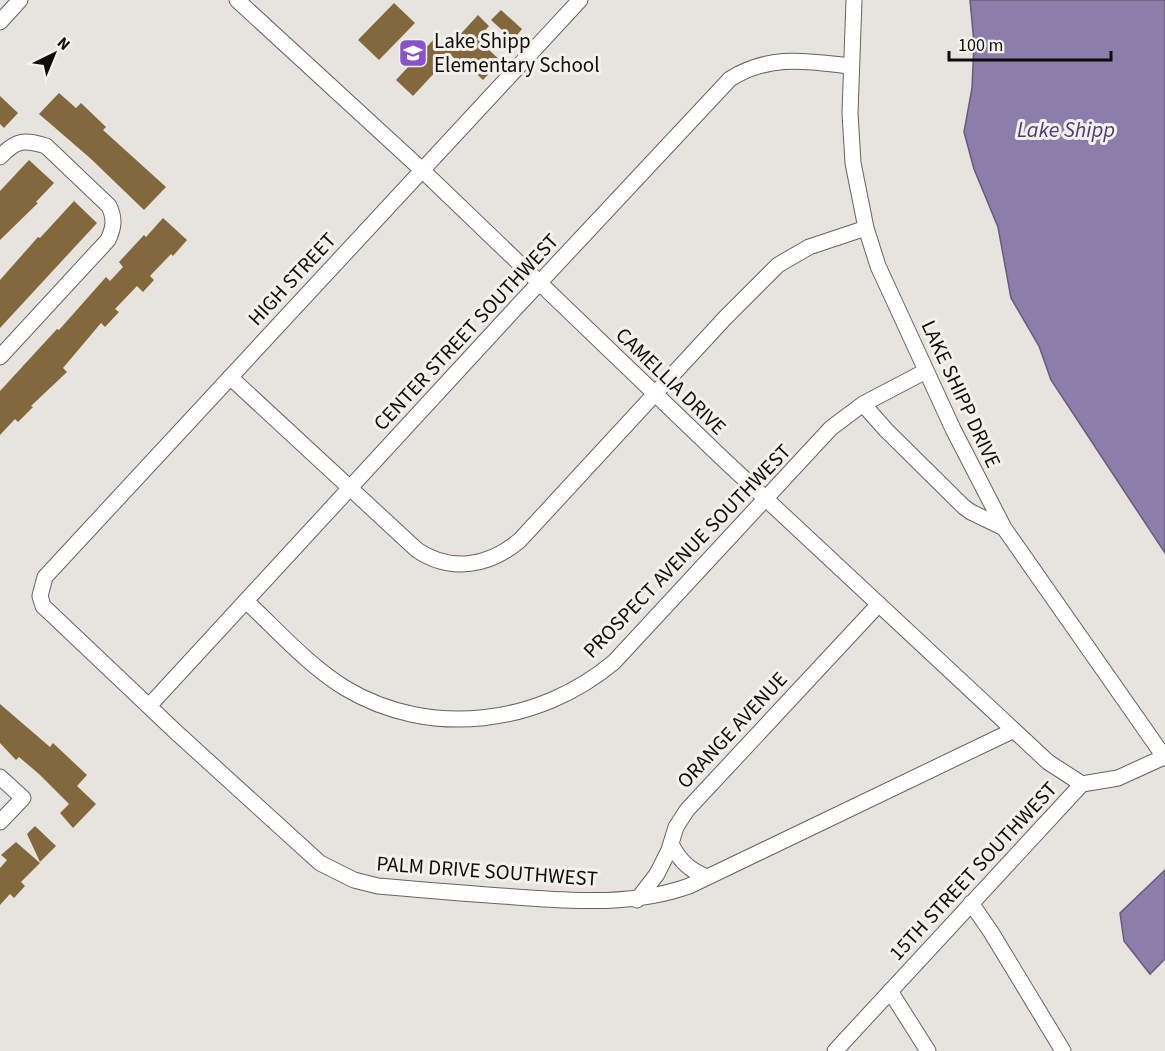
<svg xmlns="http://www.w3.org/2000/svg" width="1165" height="1051" font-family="'Source Sans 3',sans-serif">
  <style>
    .water { fill: #8d7daa; stroke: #675b7b; stroke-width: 1.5 }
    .building { fill: #82683c }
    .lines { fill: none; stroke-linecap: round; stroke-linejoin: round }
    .minor-casing { stroke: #66635f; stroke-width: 17 }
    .minor { stroke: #fff; stroke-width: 15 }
    .labels { text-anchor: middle; stroke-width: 6; stroke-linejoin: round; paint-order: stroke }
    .poi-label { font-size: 21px; fill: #0e0d0c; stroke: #f4f1ec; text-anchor: start }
    .street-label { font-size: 21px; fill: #0e0d0c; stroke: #f4f1ec }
    .water-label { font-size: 22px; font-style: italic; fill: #513974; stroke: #f4f1ec }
  </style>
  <rect width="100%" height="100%" fill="#e7e4df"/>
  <path class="water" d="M970,0h195v553l-114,-173 -12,-34 -28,-48 -13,-71 -24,-58 -10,-37 8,-44 2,-45z
    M1165,870v89l-15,15 -26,-33 -4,-28z"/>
  <path class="building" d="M394,3l21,20 -36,37 -21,-20z
    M501,10l21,19 -9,11 -22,-20z
    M478,15l11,11 -12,13 24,22 -18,19 -22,-21 -3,3 -7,-7 -38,41 -17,-16 39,-42 12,11z
    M59,93l17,15 5,-5 25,24 -3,3 63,57 -22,23 -54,-52 -51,-44z
    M0,96l18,17 -14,15 -4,-4z
    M29,160l25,23 -18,19 2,1 -38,37v-49z
    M74,201l23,22 -97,105v-48l38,-43 2,1z
    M163,218l24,22 -14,16 -2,-2 -21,22 4,4 -11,12 -6,-6 -22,23 4,3 -14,15 -4,-4 -38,45 4,4 -36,34 2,1 -15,15 -3,-3 -15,16v-44l57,-62 2,1 47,-53 4,4 13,-14 -4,-5 25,-27 2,2z
    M0,704l50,43 3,-4 34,32 -10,11 19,18 -23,24 -13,-15 9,-9 -30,-30 -20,-17 -3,3 -16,-17z
    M35,826l21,20 -16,16 -13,-28z
    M16,842l24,21 -19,19 4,4 -11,12 -4,-4 -10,11v-37l7,-8 -6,-5z"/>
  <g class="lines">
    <g class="minor-casing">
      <path id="minor" d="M237,0l185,170 300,288 326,304 34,22
        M580,0l-535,577 -5,19 3,10 134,127 143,130 34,17 24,6c46,4 92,8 138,11 58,4 117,9 173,-11l325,-156
        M854,0l-4,113 3,50 13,65 12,38 75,163 51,99 161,230
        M0,22l20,-22
        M0,157c16,-17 24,-18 46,-11l63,60c6,13 5,21 -1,34l-108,117
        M230,377l187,173c34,23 73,16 103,-10l205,-222 53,-53 31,-18 57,-19
        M863,404l23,26 78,77 7,5 33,16
        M246,601c31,29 62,64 99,87 85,51 194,37 269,-26l217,-234 32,-24 63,-33
        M149,706l363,-394 218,-233c40,-25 76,-18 121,-13
        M0,777l23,21 -23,24
        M671,844c9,17 18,26 36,33
        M637,900l20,-26 12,-24 7,-23 11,-17 192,-206
        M971,903l20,29 72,119
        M890,991l38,60
        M835,1051l247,-267 36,-6 46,-21"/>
    </g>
    <use href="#minor" class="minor"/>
  </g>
  <defs>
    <g id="school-square" transform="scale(1.5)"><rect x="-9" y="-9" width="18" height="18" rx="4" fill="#8752ca" stroke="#f4f1ec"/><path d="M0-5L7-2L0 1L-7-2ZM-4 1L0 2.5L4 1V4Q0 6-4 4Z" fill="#fff"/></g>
  </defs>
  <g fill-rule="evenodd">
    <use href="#school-square" x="413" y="53"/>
  </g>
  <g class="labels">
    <g class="poi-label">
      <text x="434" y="48">Lake Shipp<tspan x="434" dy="24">Elementary School</tspan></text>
    </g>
    <g class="street-label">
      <text transform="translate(292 279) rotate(-47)" y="7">HIGH STREET</text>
      <text transform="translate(466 332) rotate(-47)" y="7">CENTER STREET SOUTHWEST</text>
      <text transform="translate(671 381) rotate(44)" y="7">CAMELLIA DRIVE</text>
      <text transform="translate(961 394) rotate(65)" y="7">LAKE SHIPP DRIVE</text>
      <text transform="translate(687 551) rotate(-46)" y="7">PROSPECT AVENUE SOUTHWEST</text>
      <text transform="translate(732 730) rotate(-47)" y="7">ORANGE AVENUE</text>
      <text transform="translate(487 871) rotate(4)" y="7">PALM DRIVE SOUTHWEST</text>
      <text transform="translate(973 871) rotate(-47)" y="7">15TH STREET SOUTHWEST</text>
    </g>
    <g class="water-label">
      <text x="1066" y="137">Lake Shipp</text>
    </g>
  </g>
  <g transform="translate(54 54) rotate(43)" stroke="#f4f1ec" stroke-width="4.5" paint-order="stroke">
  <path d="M0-4.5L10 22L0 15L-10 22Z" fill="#0e0d0c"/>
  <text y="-9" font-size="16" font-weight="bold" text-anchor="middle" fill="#0e0d0c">N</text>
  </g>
  <path d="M949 51v9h162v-9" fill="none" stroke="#0e0d0c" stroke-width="3"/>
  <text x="958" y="51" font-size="18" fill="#0e0d0c" stroke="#f4f1ec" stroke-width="4.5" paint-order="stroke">100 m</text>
</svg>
